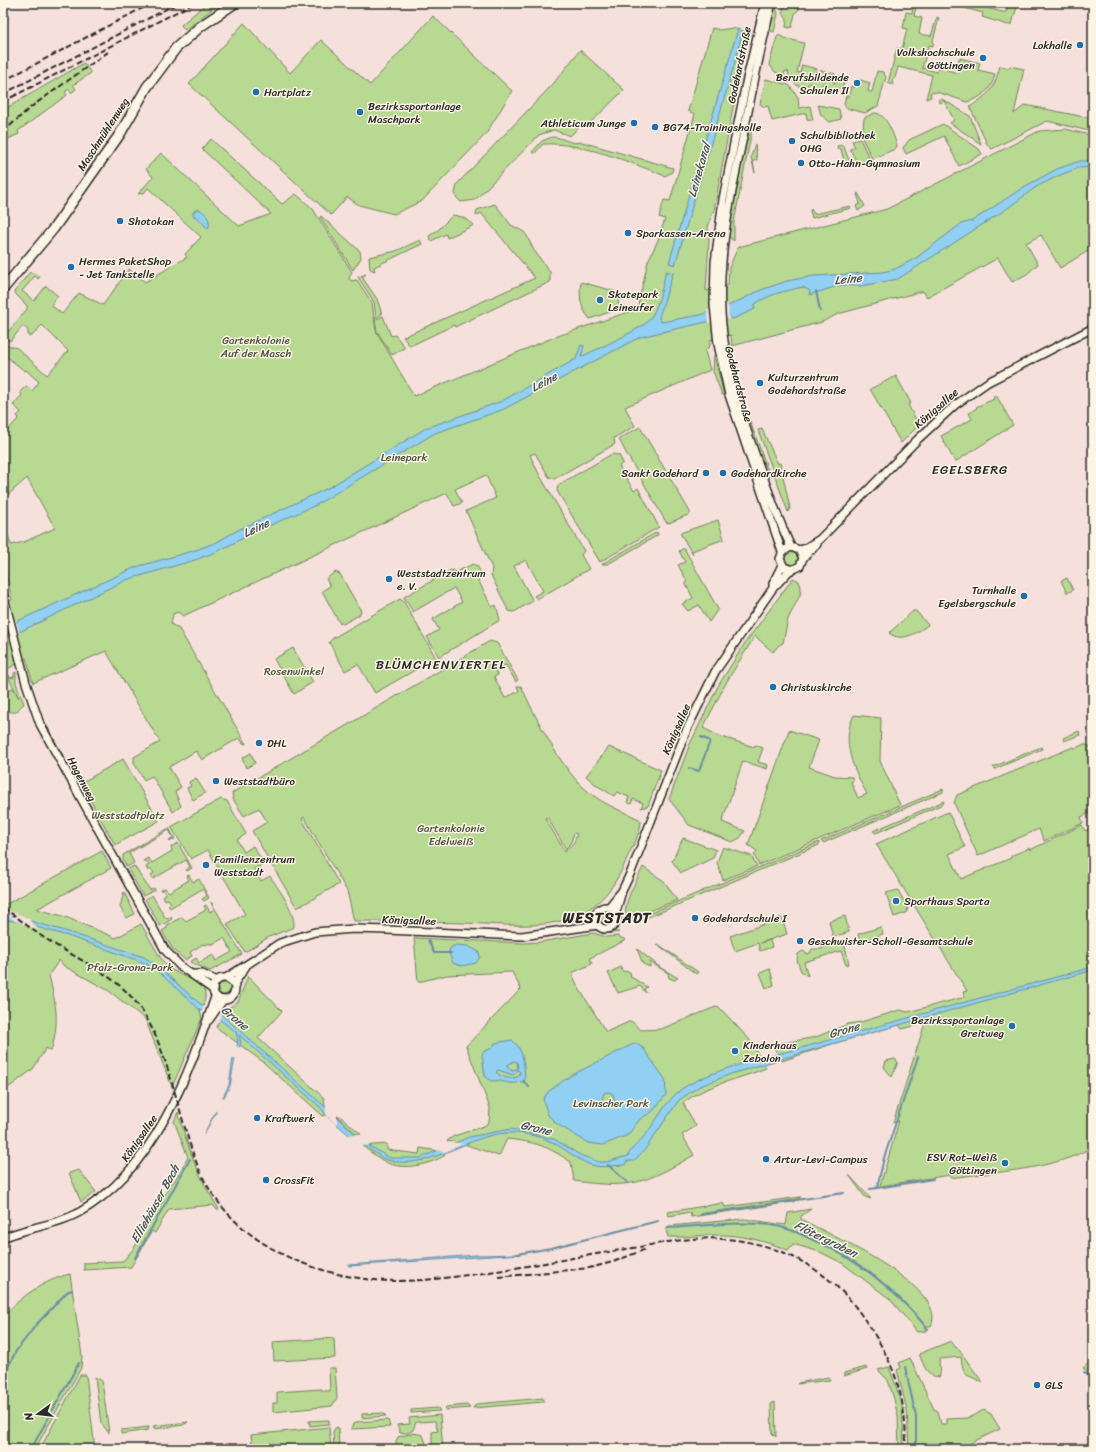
<svg xmlns="http://www.w3.org/2000/svg" width="1096" height="1452" font-family="Sriracha,sans-serif">
  <style>
    .green { fill: #b8d992; stroke: #72825e; fill-rule: evenodd }
    .water { fill: #92d0f3; stroke: #698ea3; fill-rule: evenodd }
    .pier { fill: #f6e0db }
    .lines { fill: none; stroke-linecap: round; stroke-linejoin: round }
    .stream { stroke: #698ea3; stroke-width: 2 }
    .minor-casing { stroke: #2b2b2b; stroke-width: 10 }
    .major-casing { stroke: #2b2b2b; stroke-width: 12 }
    .minor { stroke: #fcf5e5; stroke-width: 7 }
    .major { stroke: #fcf5e5; stroke-width: 9 }
    .rail { stroke: #2b2b2b; stroke-width: 2; stroke-dasharray: 6 3; stroke-linecap: butt }
    .poi-dot { fill: #1f6fb2; stroke: #fcf5e5; stroke-width: 1.5 }
    .labels { text-anchor: middle; stroke-width: 3; stroke-linejoin: round; paint-order: stroke }
    .poi-label { font-size: 11px; fill: #2b2b2b; stroke: #fcf5e5; text-anchor: start }
    .street-label { font-size: 11px; fill: #2b2b2b; stroke: #fcf5e5 }
    .park-label { font-size: 11px; fill: #4e5645; stroke: #fcf5e5 }
    .water-label { font-size: 12px; font-style: italic; fill: #45545d; stroke: #fcf5e5 }
    .quarter-label { font-size: 13px; letter-spacing: 1px; fill: #2b2b2b; stroke: #fcf5e5 }
    .district-label { font-size: 15px; font-weight: bold; letter-spacing: 1px; fill: #2b2b2b; stroke: #fcf5e5 }
  </style>
  <rect width="100%" height="100%" fill="#f6e0db"/>
  <filter id="ink" filterUnits="userSpaceOnUse"><feTurbulence type="fractalNoise" baseFrequency=".025" numOctaves="2"/><feDisplacementMap in="SourceGraphic" scale="8" xChannelSelector="R" yChannelSelector="G"/><feConvolveMatrix kernelMatrix="1 2 1 2 8 2 1 2 1" color-interpolation-filters="sRGB"/></filter>
  <g filter="url(#ink)">
    <path class="green" d="M207,3h13l-35,27 -4,-5z
      M775,3l3,11 -4,18 -5,-2z
      M781,3h9l2,4 5,1v-2l2,3 -4,5 -3,13 -2,1 -4,-1 1,-8 -5,-6 2,-6 -3,-2z
      M914,3h3l-3,13 8,2 -3,16 12,2 6,-19 2,1 -6,23v5l-4,-1 -7,23 15,4 1,-4 21,5 1,-5 -2,-1 1,-9 21,5 -2,7 17,4c-3,16 -14,24 -28,28l-30,-10 -7,1 1,4 -5,2 6,-24 -34,-8 -3,11 -3,2 1,5 -5,-2 9,-35 5,1 5,-20 -4,-1 3,-16 6,1z
      M953,3h15l34,9h4l4,-9h8l-6,21 -4,1 -26,-8 1,-4 -30,-8z
      M433,16l79,75 -26,43 -64,67 -28,13 -35,-9 -12,-8 -16,18 -142,-131 55,-61 46,50 31,-33 49,45z
      M712,28l8,2 12,-2 15,4 -33,178 -6,17 1,14 -3,50 22,-6 1,-17 9,-21 149,-38 152,-78 27,-2 27,7v112l-33,20 -19,-33 -15,8 12,21 -11,10 -15,8 -14,-24 -71,39 -4,-6 -85,23 -16,8 -90,24 -1,-11 -21,5v6l-5,5 5,19 -85,37 10,19 -21,12 1,6 -61,35 -5,-2 -14,-24 -5,2 9,19 45,77 -3,4 8,14 -52,30 -3,-3 9,-5 -17,-31 -12,6 19,35 -19,11 -5,-1 -3,-5 -15,-31 1,-7 -26,-57 30,-13 -10,-23 -31,14 7,14 -8,3 -7,-13 -264,123 -5,-4 -5,2 -2,10 8,5 67,115 -3,-1 -4,-5 -37,22 -6,-9 -27,16 12,20 -6,5 6,14 -8,6 -21,-36 -8,4 -10,-17v-6l26,-15 -54,-91 -73,32 -7,-25 -23,14v-32l20,-10 -3,-10 -17,9v-24l9,-5 -9,-40v-35l2,1 6,19 13,-3 31,-14 -28,-50 -19,17 -3,-10 -2,1v-51l16,-17 -2,-2 4,-4 -8,-7 9,-10 -2,-3 6,-6 6,5 7,-9 -13,-12 -1,1 -22,-17v-10l14,4 30,27 21,-24 -26,-26 -10,11h-4v-6l-5,-4 -13,15 -7,-3 24,-29v-3l-13,-14 16,-20 10,4 -2,3 -3,-3 -13,15 12,10 12,-15 12,10 -7,9 11,9 17,-21 24,12 26,-36 16,13 42,-25 -2,-3 16,-17 -53,-49 -4,5 -6,1 15,-17 -7,-8 15,-16 78,73 32,-12 -69,-65 9,-10 71,65 14,-10 17,15 39,63 -3,6 2,3 6,-1 2,3 13,20 4,28 38,65 138,-58 85,-29 11,-48 10,-21 7,-21 -6,-2 5,-17 6,1 25,-87 -7,-3z
      M779,35l5,3 20,5 -7,29 3,1 2,-8 15,4 -2,8 3,1 3,-8 14,4 -2,8 3,1 3,-8 6,6 -2,5 -7,4 -9,-4v-3l-3,-1 -5,7 -6,-2v-3l-3,-1 -2,1 1,4 -11,-2 -5,-4 -4,-5 -1,-6 -4,1 1,4 -10,-4 -6,-8 8,-27z
      M580,50l44,40 -38,37 -4,-3 -12,12 -16,-6 -15,5 -64,65 -14,2 -5,-5 -1,-3 2,-10 96,-100z
      M84,63l7,10 -18,12 3,4 -5,4 -2,-4 -4,3 2,3 -49,36 1,3 -13,6 -3,-5v-25z
      M1000,66l9,2 1,-2 14,3 -10,45 11,-9 60,12 8,-1v16l-46,-11 -55,28 -5,-5 -17,-37c21,-15 23,-16 30,-41z
      M877,71l6,1 3,5 -8,29 -13,7 -19,-5 -2,-4 2,-8h3l2,-10 4,1 2,-8 13,4 -2,8 4,1z
      M766,79l23,6 9,12 1,11 11,-2 3,14 -6,-1 -1,-6 -34,8 -4,-15 -4,1 -4,-3z
      M942,99l28,17 11,28 -31,-21 4,-3 -10,-19 -4,2 -2,-3z
      M818,105l21,4 2,10 -11,3 -9,-7z
      M874,113c12,-1 20,23 23,33l-2,3 -23,10 -10,-21 2,-20z
      M943,124l36,25 3,5 -23,12 -15,-30 -38,18 -3,-6 6,-8z
      M750,129l2,1 -18,92v19l-5,-4 -1,-6 15,-79z
      M552,137c13,0 16,8 30,5l91,26 -1,4 -7,4c-35,-14 -84,-34 -122,-32l-9,10 -2,-2 10,-11z
      M860,139l10,21 -12,5 -8,-16 5,-2 -3,-6z
      M755,144l2,16 -4,1 2,12 -4,-16z
      M843,145l7,17 -5,3 -4,-16h-3l-1,-3z
      M858,193l7,13 -7,5 -2,-5 4,-2 -3,-10z
      M495,204l16,21 13,7 3,4 6,13 17,23v10l-89,42 -6,3 -1,-2 -44,21 -7,-9 132,-59 -54,-65 -5,3 1,-6z
      M850,206l1,2 -39,10 -2,-7 1,-2 3,5z
      M453,215l9,2 12,8 -27,13 -1,-4 -15,7 -2,-5 9,-6z
      M321,216l39,35 1,7 -8,12 -33,-53z
      M420,240l2,4 -48,23 1,4 -5,-2 -1,-12 27,-6z
      M366,274l-4,3 15,22 5,15 -6,4 -2,-16 -16,-25z
      M581,282l40,11 -3,10 3,5 -31,11c-10,-11 -11,-23 -9,-37z
      M383,316l8,20 4,-1 9,11v2l-12,7 -15,-24 -2,-11z
      M714,355l10,40h-2l-9,-24z
      M896,376l15,27 -3,2 11,20 -18,18 -31,-54z
      M996,395l17,30 -58,37 -14,-26 31,-17 -3,-6 8,-5 -1,-1 18,-8 -1,-3z
      M739,396l2,1 27,73 -3,1z
      M640,427l50,85v2l-21,9 -3,-1 -41,-71 -6,-12z
      M762,429l16,35 2,-1 10,45 -2,4 -30,-82z
      M612,454l7,1 4,8 -4,3 15,25 4,-3 21,39 -59,35 -43,-71 1,-6z
      M718,520l6,19 -32,12 1,4 -13,-22z
      M657,532l1,3 -50,29h-6z
      M684,548l34,61 -9,13 -10,-17 -11,6 -6,-7 11,-6 -8,-15 2,-2 -9,-16 7,-3 -6,-11z
      M784 559a7 7 0 1 1 14 0a7 7 0 1 1-14 0Z
      M473,564l4,2 5,9 -5,3 15,29 4,-2 4,15 -61,37 -12,-20 12,-7 -6,-11 29,-17 -8,-14 -41,24 -9,-15 45,-26 4,-1 3,2z
      M335,572l5,2 21,37 -2,4 -16,9 -4,-2 -17,-31 8,-5 -4,-7z
      M793,578l6,3 2,6 -1,8 -12,24 -5,24 -4,2 -6,7 -18,-16 -28,45 -24,47 16,8 35,11 1,-2 8,3 -5,14 10,3 -1,4 -24,-8 -21,61 23,9 -5,7 -8,4 -43,-17 -20,-26 21,-55 28,-58 27,-43z
      M1067,578l6,12 -6,3 -6,-12z
      M400,599l4,3 32,56 -61,35 -17,-29 -13,7 -16,-29 4,-4z
      M913,611h3l12,14c-11,8 -26,18 -39,8z
      M490,641l7,2 21,37 -2,2 -10,-17 -11,5 3,5 -4,2 11,21 14,-7 -2,-5h4c15,32 41,86 69,107 15,12 32,18 49,26l2,2c0,12 -9,26 -14,37 -31,79 -93,68 -164,65 -37,-1 -73,-2 -109,-2l-7,-30 -43,-74 -2,2 37,65 -42,24 -45,-77 15,-9 -8,-14 -15,8 -11,-17 -1,-6zM547,817l19,32 5,-7 3,-9 3,1 -3,8 -9,10 -20,-34z
      M293,648l20,34 -19,12 -20,-35z
      M16,672v11l8,21c-10,7 -2,10 -19,7l-2,-18 10,-5 6,10 -11,-21 1,-2 1,3 4,-1v-4z
      M854,715l27,3 -1,43 20,44 -141,60 -5,-10 3,-4 -9,-6 41,-115 30,10 -10,27 26,9 17,1 1,4 -2,1 7,16 9,-4c-13,-24 -27,-52 -13,-79z
      M46,724l46,85h-1l-46,-84z
      M1079,731l1,4 -16,6 -1,-3z
      M1084,744l9,4v63l-12,6 2,6 -39,18 -5,-12 -61,27 -24,-53 3,-8 116,-48 3,1z
      M609,747l52,23 -13,36 -7,2 2,-5 -10,-4 -2,5 -4,-2 2,-5 -12,-5 -3,4 -18,-11 -10,-9z
      M1041,747l1,2 -47,20 -2,-2z
      M251,753l4,10 -9,5 -4,-10z
      M123,759l36,62 -44,24 -34,-62z
      M196,778l9,15 -12,7 -6,-12 4,-2 -2,-4z
      M943,789v3l-120,51 -2,-2z
      M221,799l6,2 19,33 -9,6 7,12 9,-6 11,18 -10,5 7,12 9,-5c9,14 25,34 24,51l-25,10 -24,15 -18,-28 18,-10 -37,-64 -17,9 -20,-32z
      M944,801l-1,3 -67,29 -3,-2z
      M948,812l17,35 -16,7 12,25 50,-21v-2l18,-8 1,2 52,-25 3,6 8,-4v319c-35,24 -101,26 -143,32v-3l-70,11 19,-65 -6,2 32,-100 -23,6 -3,-4 -67,19 -50,17 -10,-16 44,-8 32,-13 13,-2 39,-12 8,2 57,-15 -2,-5 4,-1 -91,-147z
      M169,828l6,11 -5,3 -1,-2 4,-2 -4,-8 -40,23 5,10 -7,4 -4,-7v-5z
      M683,838l33,12 -3,8 -32,15 -9,-12z
      M819,842v3l-170,72 -1,-3z
      M178,843l14,25 -5,3 -1,-1 4,-3 -4,-7 -33,19 -2,-4 3,-2 -3,-4 -3,2 -2,-4 3,-2 -3,-4h-3l5,-3 4,5 20,-12 -1,-4z
      M723,847l28,9 6,10 -34,14 -6,-18z
      M102,851l9,17 -74,41 26,7 53,22 25,-14c8,13 15,28 24,40 16,18 54,14 35,47l2,7 -30,69 -27,-68 -36,-28 -45,-25 -5,-6 -10,15c7,31 11,45 2,76l-5,-3 -13,21 -30,23v-186z
      M134,866l16,24 4,-2 1,2 -12,6 -15,-27z
      M643,867l21,14 13,19 -49,19c-9,-11 10,-41 15,-52z
      M189,875l4,7 6,-3 10,19 -5,3 -2,-2 5,-3 -5,-7 -32,19 -2,-3 3,-2 -3,-4 -3,1 -2,-4 3,-2 -3,-4h-3l5,-2 4,4 20,-12 -2,-4z
      M898,890l10,19 -2,4 -12,4 -8,-24z
      M124,892l11,22 -9,4 -6,-11z
      M152,895l14,24 5,-2 1,2 -12,7 -15,-27z
      M211,902l31,52 -32,17 -20,-9 6,-4 3,5 14,-8 3,6 16,-9 -8,-14 -13,7 -1,-2 -5,2 -2,-1 -13,8 2,4 -7,4 -13,-12 -10,-17 5,-3v-3l15,-8 4,4 20,-11 -2,-4 2,-1 4,7 4,-3z
      M599 918a7 7 0 1 1 14 0a7 7 0 1 1-14 0Z
      M646,915l1,2 -11,7 -4,-2 2,-3z
      M845,916l4,16 -16,5 -4,-16z
      M782,918l5,16 -27,9 10,-3 2,7 -12,4 -2,-8 -23,8 -5,-15z
      M881,927l2,7 -23,8 -2,-8z
      M596,928l8,4h15l-16,2 -10,-5z
      M593,933l13,4 11,-1 9,4 -36,18 2,6 -20,9 5,12 29,47 25,-11 10,9 20,-1 57,-23 31,33 17,29c-28,12 -59,16 -83,35l13,23 -14,9 12,20c-50,29 -62,34 -120,26l-3,-19c-24,-16 -35,-20 -64,-23l-8,17 -35,-12 -17,-3 7,-5 30,-10 5,-4 1,-14 -24,-62 55,-57 -9,-17 -65,3 -29,7 -4,-44 110,5 16,-1z
      M839,942l6,4 4,18 -3,1 -5,-14 -37,11 4,14 -7,-5 -4,-11 1,-6 5,-3 4,3 3,-1 2,-4h10l1,-3h10z
      M657,944h1l40,28 -2,2z
      M637,949l24,19 17,10 -4,2 -5,-2 -1,-5 -18,-11v5l-7,-3z
      M621,967l1,4 8,1 1,5 16,10 -3,2 2,4 -6,-7 -22,7 -10,-20z
      M770,969l4,16 -8,3 -6,-15z
      M248,976l34,35 -24,27 66,60 2,17 -3,1 -60,-54 -47,-35 9,-17 13,-8z
      M218 989a6 6 0 1 1 12 0a6 6 0 1 1-12 0Z
      M895,1059l3,3 -6,15 -8,-10 2,-6z
      M178,1112c10,36 20,65 41,97l-2,1 -4,-5 -44,4 -14,24 -3,-2 -21,36 -47,3v-7l39,-2 11,-13 38,-66h2l14,-25 -14,-36z
      M337,1116h3l21,18h-5z
      M387,1144v6l32,4 1,-6 25,4 -1,4c-14,8 -37,14 -54,8 -10,-4 -19,-12 -28,-18z
      M79,1170l17,22 -15,10 -12,-29z
      M849,1175l22,24 -6,-2z
      M801,1197l-8,5 -102,15 -1,-5 -21,4 -1,-4 55,-9 2,4z
      M811,1209l-10,7v3c26,15 149,68 130,107h-7l2,5 -9,1 -27,-33 -48,-36 -22,-11 -27,-8 -5,6c-24,-9 -48,-16 -74,-15 -15,0 -30,3 -46,2l-2,-7 3,-4 75,-7 42,6 2,-12z
      M70,1274l12,82 -1,12 -46,81h-32v-132c17,-20 41,-37 67,-43z
      M334,1338l1,20 -61,3 -1,-19z
      M951,1341l5,7 1,-1 26,36c-17,-11 -19,-2 -22,-26l-22,2 1,18c-14,0 -16,-12 -21,-23z
      M910,1358l24,51 4,2 3,13h6v-5l21,-1 16,-8 7,4 9,15 -42,20h-49l-2,-39 -10,-40 4,-2 -2,-5z
      M1093,1360v17l-10,-9z
      M866,1367l1,2 -23,7v-3z
      M889,1367l13,36 2,46h-5l-1,-32 -4,-18 -6,-19 -10,-10z
      M329,1368h6l2,30 -5,8 -59,6v-9h4v-11l45,-3v2h8z
      M80,1375h6l9,74h-55z
      M95,1377l7,4 7,52 -8,-10z
      M828,1377l2,3 -33,4 1,-1z
      M543,1398v4l-70,6 3,-4z
      M775,1402l1,35 -4,-4 -1,-29z
      M467,1405l3,3 -25,2 1,-3z
      M438,1408l2,3 -29,2v-3z
      M383,1413l3,3 -24,2v-4z
      M440,1415l3,34h-11v-17l6,-1 -3,-10 -19,1 -3,8 -5,3h-8l-3,-8 13,-1 -1,-6z
      M329,1420v4l-19,2 -1,-5z
      M388,1420l2,7 -39,2 2,-5 3,-2z
      M188,1422l-5,3 -28,4 -2,-3z
      M149,1427l-1,3 -27,4v-4z
      M329,1427l2,22h-83v-4l4,-1 -1,-9z
      M338,1427l1,22h-5l-1,-17 2,-4z
      M414,1433l9,2 5,14h-31l-1,-8 2,-4z"/>
    <path class="water" d="M738,29l4,2 -5,24 -62,210 -6,-2z
      M1080,161h13v6l-15,1 -20,8 -22,11 -28,21 -110,71 -37,7 -20,-1 -32,10 1,-4 -7,-4c-17,4 -35,7 -49,18l1,4 -22,10 -4,-2 -89,20 -138,73 -67,23 -119,72 -61,27 -39,20 -21,8 -69,20 -123,60v-11l17,-9 116,-53 60,-17 21,-8 21,-12 92,-43 96,-59 76,-27 74,-42 5,-14 3,1 -3,11c13,-7 60,-27 68,-37 10,-13 13,-33 17,-49l7,2 -14,44 2,5 39,-7 30,-10 31,-15 26,-9 27,-5 69,-4 12,-3 21,-11 45,-34 11,-3 52,-34 33,-18z
      M198,209c8,3 14,12 10,20l-11,-12 -4,-1v-4z
      M3,910l27,11 35,10 79,26 13,9 42,37 23,12 146,130 22,13h30l49,-21 42,-8 43,10 26,16 19,7h7l22,-6c2,-7 9,-11 13,-16 15,-16 23,-39 42,-52 31,-20 89,-32 125,-42 95,-27 190,-53 285,-79v3l-261,74 -101,30 -33,13 -19,13 -33,48 -12,13h-7l-2,4c-10,0 -21,3 -30,1 -14,-3 -25,-14 -38,-21 -13,-8 -34,-13 -50,-12 -42,2 -79,41 -123,26l-35,-24 -23,-20 -5,-7 -82,-73 2,8 -6,15 -5,28 -26,48 25,-49 4,-27 5,-15 -2,-11 -16,-12 -19,-9 -39,-36 -17,-12 -77,-27 -53,-15 -12,-1z
      M456,945l12,1 11,6 1,5 -4,6 -15,3 -8,-3 -4,-10 1,-5z
      M512,1040c12,10 12,24 13,39l-1,2c-15,6 -20,-2 -33,0l-6,-5 -3,-21 1,-3 9,-4 3,-5zM514,1061l3,1 1,6 -6,3 -6,-5zM498,1070l15,5 5,-5 2,2 -1,4c-8,4 -17,2 -23,-4z
      M635,1043l8,5 22,31 1,16 -14,17 -12,7 -12,16 -25,10 -15,-2 -31,-19 -9,-9 -5,-16 6,-8 21,-15zM608,1092l5,2 2,10 -7,3 -5,-1 -2,-4 3,-9z
      M520,1254l-171,12 -1,-1 128,-10z"/>
    <path class="pier" d="M728,304l1,15 -21,4 -1,-13z
      M16,620l4,14 -11,5 -4,-13z
      M3,908l27,11v2l10,10 -25,-10 -12,-10z
      M205,1003l18,10 -4,9 -18,-9z
      M235,1046l6,2 -4,11 -6,-2z
      M221,1097l5,1 -9,15 -1,-2h-3z
      M326,1106l11,10v9l-11,-10z
      M359,1134l11,9 1,2 -9,1 -14,-11z
      M452,1142l11,2 -18,8 -10,-2z"/>
    <g class="lines">
      <path class="stream" d="M816,291l4,20
        M689,768l10,3 11,-30 -9,-4
        M428,940l6,13h17
        M523,1081l6,6
        M608,1165l20,18
        M877,1188l56,-9
        M870,1189l7,-1 7,-30 34,-101
        M701,1214l143,-21
        M668,1228c34,-2 69,-7 103,-3 14,2 28,8 40,14 49,21 83,50 117,90
        M517,1254l34,-6 107,-27
        M135,1258l55,-99
        M905,1367l11,49v33
        M1084,1372l9,7
        M3,1377l13,-26 20,-26 31,-33 5,-2
        M31,1449l48,-86"/>
      <g class="minor-casing">
        <path id="minor" d="M765,3l-19,80 -23,116 -8,64 -1,42 4,39 11,51 53,157
          M772,3c-12,46 -21,93 -30,139 -12,56 -24,114 -21,171 3,54 21,105 39,155 10,27 19,54 31,79
          M799,550l4,8 -3,8 -8,4 -8,-3 -4,-8 3,-8 8,-4 8,3 5,-1 16,-10 98,-100 37,-34 33,-23 105,-54
          M803,558l14,-14
          M773,588v-5l9,-18
          M3,594l23,89 14,41 125,226 15,16 32,23
          M595 918a11 11 0 1 1 22 0a11 11 0 1 1-22 0Z
          M609,907l13,-16 9,-19 56,-143 28,-57 58,-84 17,-18
          M616,912l6,-21
          M194,974h8l15,7
          M213 989a11 11 0 1 1 22 0a11 11 0 1 1-22 0Z
          M226,978l54,-35 35,-11 39,-3 33,1 135,6 76,-11
          M234,984l12,-18
          M209,1020l14,-20
          M3,1238c24,-11 52,-12 75,-25 76,-42 111,-139 137,-216"/>
      </g>
      <g class="major-casing">
        <path id="major" d="M3,289l51,-61 66,-94 27,-47 29,-39 25,-22 34,-23"/>
      </g>
      <use href="#minor" class="minor"/>
      <use href="#major" class="major"/>
      <path class="rail" d="M3,81l149,-78
        M3,94l175,-91
        M12,97l182,-94
        M3,102l14,-8
        M3,132l28,-25 77,-55
        M3,908c14,8 26,20 40,29 35,24 78,38 101,77 15,24 23,52 31,79 7,24 13,48 22,71 22,57 75,93 133,108 52,14 93,9 146,2 52,-7 104,-18 157,-26 30,-5 61,-12 91,-9 53,3 105,30 136,74 33,46 46,79 46,136
        M498,1277l91,-9 24,-6 33,-13"/>
    </g>
  </g>
  <g class="poi-dot">
    <circle cx="1080" cy="45" r="4"/>
    <circle cx="983" cy="58" r="4"/>
    <circle cx="857" cy="83" r="4"/>
    <circle cx="256" cy="92" r="4"/>
    <circle cx="360" cy="112" r="4"/>
    <circle cx="634" cy="123" r="4"/>
    <circle cx="655" cy="127" r="4"/>
    <circle cx="792" cy="141" r="4"/>
    <circle cx="801" cy="163" r="4"/>
    <circle cx="120" cy="221" r="4"/>
    <circle cx="628" cy="233" r="4"/>
    <circle cx="71" cy="267" r="4"/>
    <circle cx="600" cy="300" r="4"/>
    <circle cx="760" cy="383" r="4"/>
    <circle cx="706" cy="473" r="4"/>
    <circle cx="723" cy="473" r="4"/>
    <circle cx="389" cy="579" r="4"/>
    <circle cx="1024" cy="596" r="4"/>
    <circle cx="773" cy="687" r="4"/>
    <circle cx="259" cy="743" r="4"/>
    <circle cx="216" cy="781" r="4"/>
    <circle cx="206" cy="865" r="4"/>
    <circle cx="896" cy="901" r="4"/>
    <circle cx="695" cy="918" r="4"/>
    <circle cx="800" cy="941" r="4"/>
    <circle cx="1012" cy="1026" r="4"/>
    <circle cx="735" cy="1051" r="4"/>
    <circle cx="257" cy="1118" r="4"/>
    <circle cx="766" cy="1159" r="4"/>
    <circle cx="1005" cy="1163" r="4"/>
    <circle cx="266" cy="1180" r="4"/>
    <circle cx="1037" cy="1385" r="4"/>
  </g>
  <g class="labels">
    <g class="poi-label">
      <text x="1072" y="49" text-anchor="end">Lokhalle</text>
      <text x="975" y="56" text-anchor="end">Volkshochschule<tspan x="975" dy="13">Göttingen</tspan></text>
      <text x="849" y="81" text-anchor="end">Berufsbildende<tspan x="849" dy="13">Schulen II</tspan></text>
      <text x="264" y="96">Hartplatz</text>
      <text x="368" y="110">Bezirkssportanlage<tspan x="368" dy="13">Maschpark</tspan></text>
      <text x="626" y="127" text-anchor="end">Athleticum Junge</text>
      <text x="663" y="131">BG74-Trainingshalle</text>
      <text x="800" y="139">Schulbibliothek<tspan x="800" dy="13">OHG</tspan></text>
      <text x="809" y="167">Otto-Hahn-Gymnasium</text>
      <text x="128" y="225">Shotokan</text>
      <text x="636" y="237">Sparkassen-Arena</text>
      <text x="79" y="265">Hermes PaketShop<tspan x="79" dy="13">- Jet Tankstelle</tspan></text>
      <text x="608" y="298">Skatepark<tspan x="608" dy="13">Leineufer</tspan></text>
      <text x="768" y="381">Kulturzentrum<tspan x="768" dy="13">Godehardstraße</tspan></text>
      <text x="698" y="477" text-anchor="end">Sankt Godehard</text>
      <text x="731" y="477">Godehardkirche</text>
      <text x="397" y="577">Weststadtzentrum<tspan x="397" dy="13">e. V.</tspan></text>
      <text x="1016" y="594" text-anchor="end">Turnhalle<tspan x="1016" dy="13">Egelsbergschule</tspan></text>
      <text x="781" y="691">Christuskirche</text>
      <text x="267" y="747">DHL</text>
      <text x="224" y="785">Weststadtbüro</text>
      <text x="214" y="863">Familienzentrum<tspan x="214" dy="13">Weststadt</tspan></text>
      <text x="904" y="905">Sporthaus Sparta</text>
      <text x="703" y="922">Godehardschule I</text>
      <text x="808" y="945">Geschwister-Scholl-Gesamtschule</text>
      <text x="1004" y="1024" text-anchor="end">Bezirkssportanlage<tspan x="1004" dy="13">Greitweg</tspan></text>
      <text x="743" y="1049">Kinderhaus<tspan x="743" dy="13">Zebolon</tspan></text>
      <text x="265" y="1122">Kraftwerk</text>
      <text x="997" y="1161" text-anchor="end">ESV Rot–Weìß<tspan x="997" dy="13">Göttingen</tspan></text>
      <text x="774" y="1163">Artur-Levi-Campus</text>
      <text x="274" y="1184">CrossFit</text>
      <text x="1045" y="1389">GLS</text>
    </g>
    <g class="street-label">
      <text transform="translate(739 65) rotate(-78)" y="4">Godehardstraße</text>
      <text transform="translate(103 134) rotate(-57)" y="4">Maschmühlenweg</text>
      <text transform="translate(739 384) rotate(75)" y="4">Godehardstraße</text>
      <text transform="translate(936 408) rotate(-41)" y="4">Königsallee</text>
      <text transform="translate(676 729) rotate(-66)" y="4">Königsallee</text>
      <text transform="translate(82 779) rotate(62)" y="4">Hagenweg</text>
      <text transform="translate(409 920) rotate(2)" y="4">Königsallee</text>
      <text transform="translate(139 1138) rotate(-55)" y="4">Königsallee</text>
    </g>
    <g class="park-label">
      <text x="256" y="344">Gartenkolonie<tspan x="256" dy="13">Auf der Masch</tspan></text>
      <text x="404" y="461">Leinepark</text>
      <text x="294" y="675">Rosenwinkel</text>
      <text x="128" y="819">Weststadtplatz</text>
      <text x="451" y="832">Gartenkolonie<tspan x="451" dy="13">Edelweiß</tspan></text>
      <text x="130" y="971">Pfalz-Grona-Park</text>
      <text x="611" y="1107">Levinscher Park</text>
    </g>
    <g class="water-label">
      <text transform="translate(699 170) rotate(-74)" y="4">Leinekanal</text>
      <text transform="translate(848 279) rotate(-6)" y="4">Leine</text>
      <text transform="translate(544 382) rotate(-28)" y="4">Leine</text>
      <text transform="translate(256 528) rotate(-26)" y="4">Leine</text>
      <text transform="translate(235 1018) rotate(39)" y="4">Grone</text>
      <text transform="translate(844 1030) rotate(-16)" y="4">Grone</text>
      <text transform="translate(536 1128) rotate(13)" y="4">Grone</text>
      <text transform="translate(155 1204) rotate(-61)" y="4">Elliehäuser Bach</text>
      <text transform="translate(826 1239) rotate(26)" y="4">Flötergraben</text>
    </g>
    <g class="quarter-label">
      <text x="970" y="474">EGELSBERG</text>
      <text x="441" y="669">BLÜMCHENVIERTEL</text>
    </g>
    <g class="district-label">
      <text x="607" y="923">WESTSTADT</text>
    </g>
  </g>
  <rect width="1096" height="1452" fill="none" stroke="#fcf5e5" stroke-width="16"/>
  <rect x="8" y="8" width="1080" height="1436" fill="none" stroke="#2b2b2b" stroke-width="1.5" filter="url(#ink)"/>
  <g transform="translate(38 1414) rotate(255)" stroke="#fcf5e5" stroke-width="3" paint-order="stroke">
  <path d="M0-3L7 15L0 10L-7 15Z" fill="#2b2b2b"/>
  <text y="-6" font-size="11" font-weight="bold" text-anchor="middle" fill="#2b2b2b">N</text>
  </g>
</svg>
